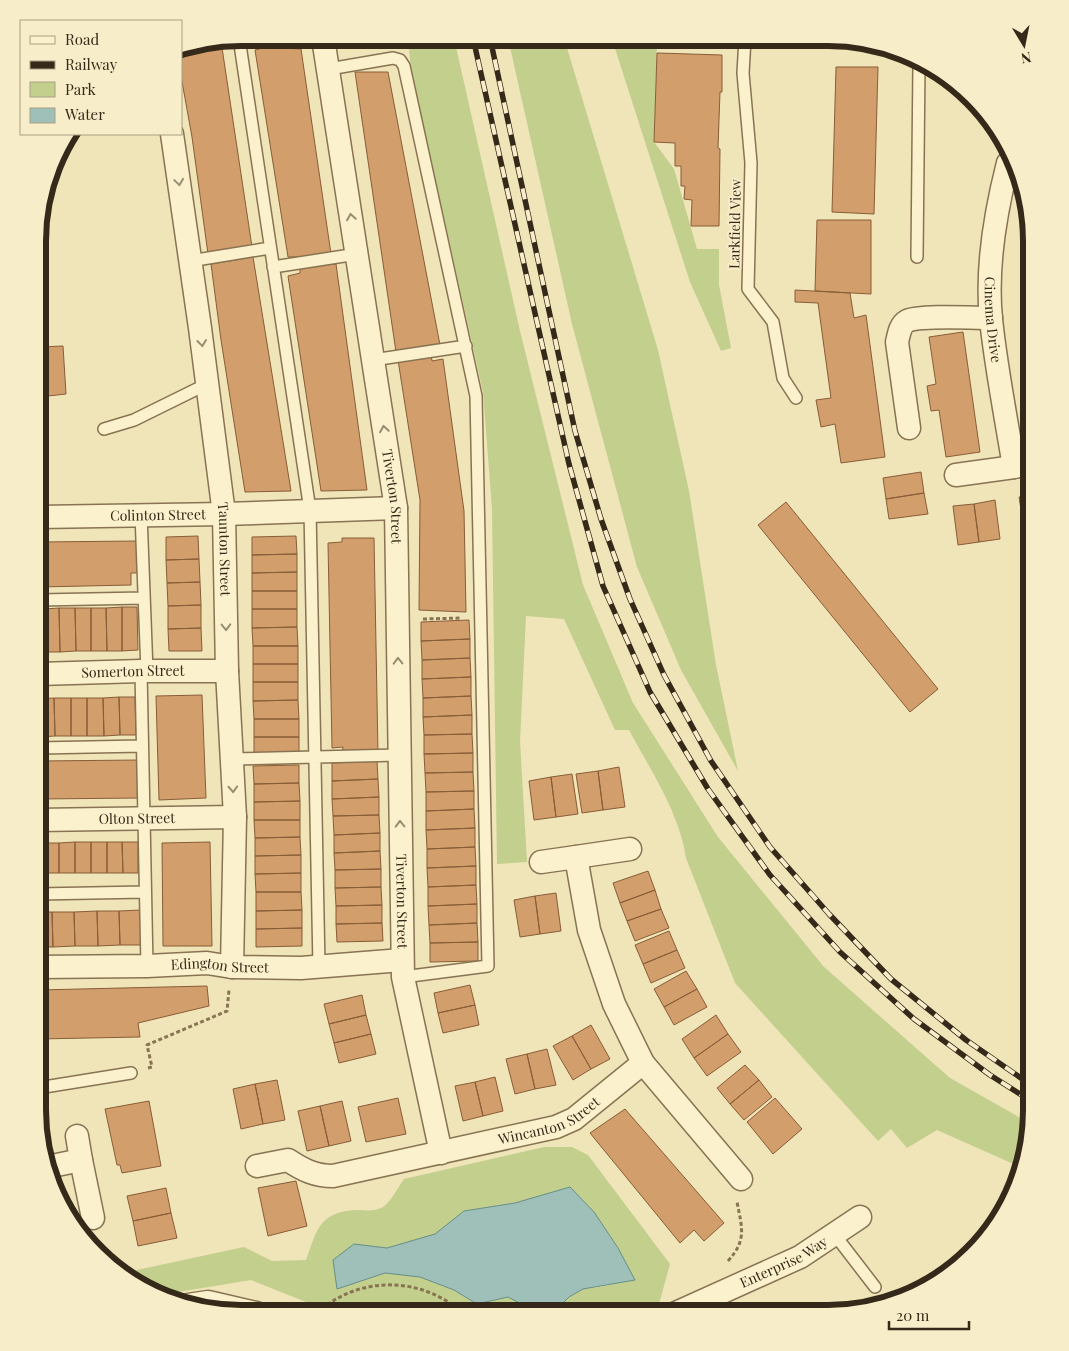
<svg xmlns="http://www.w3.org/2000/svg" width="1069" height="1351" font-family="'Playfair Display',serif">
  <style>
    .green { fill: #c2cf8d; fill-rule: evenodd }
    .water { fill: #9ec0b9; stroke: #668e87 }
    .building { fill: #d29e6c; stroke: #885d37 }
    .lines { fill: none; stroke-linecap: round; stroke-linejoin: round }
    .service-casing { stroke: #887353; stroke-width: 14 }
    .minor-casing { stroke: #887353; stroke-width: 25 }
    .path { stroke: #887353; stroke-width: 3; stroke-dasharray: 4 2.5; stroke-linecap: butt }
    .service { stroke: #fbf1cc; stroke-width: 11 }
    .minor { stroke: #fbf1cc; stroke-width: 22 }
    .rail-casing { stroke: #352919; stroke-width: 5.5 }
    .rail { stroke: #f8edc9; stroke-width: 4; stroke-dasharray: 11; stroke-linecap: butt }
    .oneway { stroke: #988d72 }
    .labels { text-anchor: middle; stroke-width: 4; stroke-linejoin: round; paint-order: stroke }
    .street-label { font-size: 14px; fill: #352919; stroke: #f8edc9 }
    .rim { fill: none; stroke: #352919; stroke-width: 6 }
  </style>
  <rect width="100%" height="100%" fill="#f0e4b9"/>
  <path class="green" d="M408,38h46l66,293 63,254 50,118 85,134 106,130 126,111 81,46 -13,42 -81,-36 -30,18 -16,-19 -13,12 -143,-158 -49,-125c-6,-44 -36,-89 -57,-128h-14l-51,-111 -38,-3 -6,125 7,121 -30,2 -5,-355 -9,-117 -72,-323z
    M508,38h56l94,312 31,141 27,174 22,106 -57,-101 -44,-103 -65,-243z
    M612,39h45l-3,103 20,27 23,80h22v36l12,63 -10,3 -31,-69z
    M544,1147h28l16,8 82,109 -11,40 -34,9h-283l-21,-5 -70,-28 -91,15 -32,-16 -5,-6 121,-26 28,14 34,-1c11,-30 13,-48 50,-50 10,0 18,2 27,-3 7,-4 16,-21 21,-28zM515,1203l79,10 24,35 16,32 -35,7 -16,2 -14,8 -13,13 -24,-1 -24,-12 -31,7 -23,-14 -34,-13 -35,-4 -31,-29 33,4 49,-14 28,-23z"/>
  <path class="water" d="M570,1187l24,25 24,36 17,32 -52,9 -14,8 -13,13 -25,-1 -23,-12 -31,7 -23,-14 -34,-13 -35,-4 -48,16 -4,-29 21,-16 33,4 48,-14 29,-23 51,-8z"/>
  <path class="building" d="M343,38h28l-28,5z
    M221,41l31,206 -44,7 -16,-117 -11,-61v-28z
    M266,47l35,2 30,205 -31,7 -1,-4h-11l-33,-207z
    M657,53l65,2v37h-2l-2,56 2,1 -1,77h-28l1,-26 -8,-1 1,-13h-4v-20h-6v-23l-21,-1z
    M836,67h42l-4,147 -42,-2z
    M355,72h33l52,273 -44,7z
    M1028,218l3,23v1l-10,-3z
    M817,220h54v74l-56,-3z
    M253,257l38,234 -46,1 -24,-152 -10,-76z
    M336,264l31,226 -46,1 -33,-215 12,-3v-6z
    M795,290l55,3 4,25 12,-3 19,142 -44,6 -6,-39 -14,3 -5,-27 15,-2 -13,-95 -23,-1z
    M963,332l17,120 -34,5 -7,-47 -8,1 -4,-25 9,-2 -7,-47z
    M63,346l3,48 -27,3v-50z
    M431,355l1,6 11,-2 21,152 2,101 -47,-2 1,-110 -22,-140z
    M921,472l3,21 -38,6 -3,-21z
    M924,493l4,21 -39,5 -3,-20z
    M1031,495v39l-6,1 -6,-38z
    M995,500l5,39 -21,3 -5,-38z
    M786,502l152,187 -28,23 -152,-187z
    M974,504l5,38 -21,3 -5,-39z
    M198,536l1,23 -33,1v-23z
    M296,536l1,18 -45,1v-18z
    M342,538h32l4,215h-36l1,-6 -11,1 -4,-205 14,-1z
    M137,541l2,32h-8v12l-92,2v-45z
    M297,554v18l-45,1v-18z
    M199,559l1,23 -33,1 -1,-23z
    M297,572v19h-45v-18z
    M200,582l1,23 -33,1 -1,-23z
    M252,591h45v18h-45z
    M201,605v23l-33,1v-23z
    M122,607h15l1,43 -16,1z
    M122,607v44h-15l-1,-43z
    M59,608l1,44h-16v-43z
    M59,608h16l1,43 -16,1z
    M75,608h16v43h-15z
    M91,608h15l1,43h-16z
    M39,609h5v43h-6z
    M252,609h45v18l-45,1z
    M469,620l1,19 -49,2v-19z
    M297,627l1,19h-45l-1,-18z
    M201,628l1,23h-33l-1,-22z
    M470,639v19l-48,2 -1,-19z
    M253,646h45v18h-45z
    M470,658l1,19 -49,2v-19z
    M253,664h45v18h-45z
    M471,677v19l-48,2 -1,-19z
    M253,682h45v18l-45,1z
    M202,695l4,103 -47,2 -3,-104z
    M471,696l1,19 -49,2v-19z
    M119,697h16l1,38h-16z
    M119,697l1,38 -16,1 -1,-38z
    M54,698l1,38 -16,1 -1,-38z
    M54,698h17v38h-16z
    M71,698h16v38h-16z
    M87,698h16l1,38h-17z
    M298,700l1,19h-45l-1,-18z
    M472,715v19l-48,1 -1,-18z
    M254,719h45v18h-45z
    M472,734l1,19 -49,1v-19z
    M254,737h45v18h-45z
    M473,753v19l-48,1 -1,-19z
    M139,760l1,38 -102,1v-38z
    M377,761l1,18 -46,2v-18z
    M299,765v18l-45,1 -1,-18z
    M619,767l6,40 -22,3 -5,-39z
    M598,771l5,39 -21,3 -6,-39z
    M473,772l1,19 -48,1 -1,-19z
    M572,774l6,40 -22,3 -5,-40z
    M551,777l5,40 -22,3 -5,-39z
    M378,779l1,18 -47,2v-18z
    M299,783l1,18 -46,1v-18z
    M474,791v18l-48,2v-19z
    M379,797v18l-46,1 -1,-17z
    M300,801v19h-46v-18z
    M474,809l1,19 -49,2v-19z
    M379,815l1,18 -46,2 -1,-19z
    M254,820h46v17l-45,1z
    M475,828v19l-48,2 -1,-19z
    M380,833v18l-46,2v-18z
    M300,837l1,18 -46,1v-18z
    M75,842v31h-16v-30z
    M75,842h16v31h-16z
    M91,842h16v31h-16z
    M107,842h15l1,31h-16z
    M122,842h16v31h-15z
    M210,842l2,104h-49l-1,-103z
    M38,843h5l1,30h-6z
    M43,843h16v30h-15z
    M475,847l1,19 -49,2v-19z
    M380,851l1,18 -46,1 -1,-17z
    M301,855v18l-46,1v-18z
    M476,866v19l-48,2 -1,-19z
    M381,869v18l-46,1v-18z
    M648,871l7,19 -35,13 -7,-20z
    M301,873v19h-45l-1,-18z
    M476,885l1,19 -49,2v-19z
    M381,887l1,18 -46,1 -1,-18z
    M655,890l6,19 -34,12 -7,-18z
    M256,892h45l1,18 -46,1z
    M556,893l5,38 -21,3 -5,-38z
    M535,896l5,38 -20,3 -6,-37z
    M477,904v19l-48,2 -1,-19z
    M382,905v18l-46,1v-18z
    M661,909l8,19 -34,13 -8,-20z
    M141,910l1,35h-22l-1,-34z
    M302,910v18l-46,1v-18z
    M97,911l1,35h-23l-1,-34z
    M97,911h22l1,34 -22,1z
    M38,912h14l1,35h-15z
    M52,912h22l1,34 -22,1z
    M382,923l1,18 -46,1 -1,-18z
    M477,923l1,19 -48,1 -1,-18z
    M302,928v18l-46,1v-18z
    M669,931l8,19 -34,14 -8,-19z
    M478,942v19l-48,1v-19z
    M677,950l8,18 -34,15 -8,-19z
    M686,971l11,18 -33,18 -10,-18z
    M470,985l5,20 -37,8 -4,-20z
    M207,986l2,20 -71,17 2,14 -102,2v-49z
    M697,989l10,18 -33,18 -10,-18z
    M362,995l4,20 -37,9 -5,-20z
    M475,1005l4,20 -36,8 -5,-20z
    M366,1015l5,19 -37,9 -5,-19z
    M716,1015l12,19 -34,24 -12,-19z
    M591,1025l19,34 -19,10 -19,-33z
    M371,1034l5,20 -37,9 -5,-20z
    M728,1034l13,18 -34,24 -13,-18z
    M572,1036l19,33 -18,11 -20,-34z
    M547,1049l9,36 -21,4 -8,-35z
    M527,1054l8,35 -20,5 -9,-35z
    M745,1065l14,15 -29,24 -13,-16z
    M495,1077l8,34 -20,5 -8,-34z
    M277,1080l8,40 -22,4 -8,-40z
    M759,1080l13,17 -28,23 -14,-16z
    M475,1082l8,34 -20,5 -8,-35z
    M255,1084l8,40 -22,5 -8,-40z
    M398,1098l8,36 -40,8 -8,-35z
    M775,1098l27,31 -29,25 -26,-32z
    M149,1101l12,65 -39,7 -2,-8h-3l-12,-56z
    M342,1101l9,40 -22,5 -9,-40z
    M320,1106l9,40 -22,5 -9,-40z
    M625,1109l99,114 -20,18 -10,-11 -14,13 -90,-110z
    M296,1181l11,45 -39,10 -10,-48z
    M166,1188l5,25 -38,8 -6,-25z
    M171,1213l6,25 -39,8 -5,-25z"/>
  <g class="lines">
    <g class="service-casing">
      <path id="service" d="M239,38l71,472 9,457
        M745,39l-2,34 8,90 -3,126 25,33 10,56 13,20
        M240,40l15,-2
        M329,69l64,-11 7,2 4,6 72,330 12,570 -85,11
        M917,257l2,-193
        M190,261l80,-13
        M273,267l84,-13
        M373,360l93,-14
        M104,429l30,-9 73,-36
        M141,514l6,158
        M39,600l105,-2
        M141,671l6,295
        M38,748l104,-2
        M232,759l167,-4
        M38,894l107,-2
        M38,1088l93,-15
        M835,1235l40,52"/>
    </g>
    <g class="minor-casing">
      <g id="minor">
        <path id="s1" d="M323,38l73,470 7,469 38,176"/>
        <path id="s2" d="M172,134l28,194 24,186 3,157 8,146 -3,150"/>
        <path id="s3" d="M1015,166l-7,-3c-12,47 -22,107 -17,156 5,49 15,98 23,148l17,-3"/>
        <path d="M909,428l-12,-86c2,-8 3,-17 10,-21 13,-6 67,-3 84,-3"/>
        <path d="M956,475l58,-8"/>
        <path id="s4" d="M39,517l185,-3 172,-6"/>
        <path id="s5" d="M38,674l103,-3h86"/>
        <path id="s6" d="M38,820l197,-3"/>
        <path d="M576,857l54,-8"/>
        <path d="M541,862l35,-5 13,73 25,74 29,59 98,116"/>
        <path id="s7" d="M38,967l109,-1 60,-3 25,4 69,1 101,-8"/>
        <path d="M77,1136l4,24"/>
        <path id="s8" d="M257,1166l31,-6c15,10 27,16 45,16l223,-49 18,-8 69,-56"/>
        <path d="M47,1167l34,-7 12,58"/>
        <path d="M188,1305l20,-3 48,11"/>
        <path id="s9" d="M676,1313l124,-56 60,-40"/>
      </g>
    </g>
    <path class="path" d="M423,619l39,-1
      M148,1068l4,-1 -5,-22 80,-34 2,-21
      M728,1261c19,-21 14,-33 9,-59
      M317,1313c42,-38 104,-37 146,0"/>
    <use href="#service" class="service"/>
    <use href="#minor" class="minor"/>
    <g class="rail-casing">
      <path id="rail" d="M473,38l96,426 34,122 47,106 58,97 62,86 70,77 74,67 76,56 41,26
        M490,38l85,393 26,88 29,80 34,76 47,86 59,86 59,67 62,65 75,61 65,45"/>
    </g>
    <use href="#rail" class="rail"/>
  </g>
  <defs><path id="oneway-chevron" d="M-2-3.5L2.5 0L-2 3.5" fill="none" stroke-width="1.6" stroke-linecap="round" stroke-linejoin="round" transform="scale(1.25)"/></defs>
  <g class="oneway">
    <use href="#oneway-chevron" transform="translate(179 182) rotate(82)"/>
    <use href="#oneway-chevron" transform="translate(351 217) rotate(-99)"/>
    <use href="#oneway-chevron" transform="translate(202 343) rotate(83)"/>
    <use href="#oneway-chevron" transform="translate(384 429) rotate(-99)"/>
    <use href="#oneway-chevron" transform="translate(226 627) rotate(89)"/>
    <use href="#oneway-chevron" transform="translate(398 661) rotate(-91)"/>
    <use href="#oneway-chevron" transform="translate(233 789) rotate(87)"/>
    <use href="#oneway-chevron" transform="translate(400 824) rotate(-91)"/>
  </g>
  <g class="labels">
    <g class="street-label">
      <text transform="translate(735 224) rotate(-89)" y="5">Larkfield View</text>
      <text dy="5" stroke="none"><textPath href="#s3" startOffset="166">Cinema Drive</textPath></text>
      <text dy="5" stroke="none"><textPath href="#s1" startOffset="464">Tiverton Street</textPath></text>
      <text dy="5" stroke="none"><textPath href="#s4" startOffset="119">Colinton Street</textPath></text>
      <text dy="5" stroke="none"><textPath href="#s2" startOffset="419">Taunton Street</textPath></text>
      <text dy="5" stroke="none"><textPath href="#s5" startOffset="95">Somerton Street</textPath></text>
      <text dy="5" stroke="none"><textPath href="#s6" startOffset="99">Olton Street</textPath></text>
      <text dy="5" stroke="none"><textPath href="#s1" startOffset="869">Tiverton Street</textPath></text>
      <text dy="5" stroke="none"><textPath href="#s7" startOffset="182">Edington Street</textPath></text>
      <text dy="5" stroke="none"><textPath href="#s8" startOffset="304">Wincanton Street</textPath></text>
      <text dy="5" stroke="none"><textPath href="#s9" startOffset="119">Enterprise Way</textPath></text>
    </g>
  </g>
  <path d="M0 0H1069V1351H0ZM241 46H828A195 195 0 0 1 1023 241V1110A195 195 0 0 1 828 1305H241A195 195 0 0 1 46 1110V241A195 195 0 0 1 241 46Z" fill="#f8edc9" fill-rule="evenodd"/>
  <path class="rim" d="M241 46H828A195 195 0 0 1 1023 241V1110A195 195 0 0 1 828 1305H241A195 195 0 0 1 46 1110V241A195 195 0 0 1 241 46Z"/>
  <rect x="20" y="20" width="162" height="115" fill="#f8edc9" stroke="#aa9f83"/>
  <rect x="30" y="36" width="25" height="8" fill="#fbf1cc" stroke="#aa9f83"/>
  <text x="65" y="45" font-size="15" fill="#352919">Road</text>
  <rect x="30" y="61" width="25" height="8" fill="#352919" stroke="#aa9f83"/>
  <text x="65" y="70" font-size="15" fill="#352919">Railway</text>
  <rect x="30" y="82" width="25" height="15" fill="#c2cf8d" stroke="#aa9f83"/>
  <text x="65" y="95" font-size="15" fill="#352919">Park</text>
  <rect x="30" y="108" width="25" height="15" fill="#9ec0b9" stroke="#aa9f83"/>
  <text x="65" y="120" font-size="15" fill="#352919">Water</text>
  <g transform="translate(1024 45) rotate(170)" stroke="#f8edc9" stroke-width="4" paint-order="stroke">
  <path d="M0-4L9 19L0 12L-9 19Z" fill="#352919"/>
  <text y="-8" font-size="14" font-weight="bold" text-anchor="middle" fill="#352919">N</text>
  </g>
  <path d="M889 1321v8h80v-8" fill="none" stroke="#352919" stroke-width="2.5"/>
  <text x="896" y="1321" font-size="15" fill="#352919" stroke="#f8edc9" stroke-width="4" paint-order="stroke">20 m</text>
</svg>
